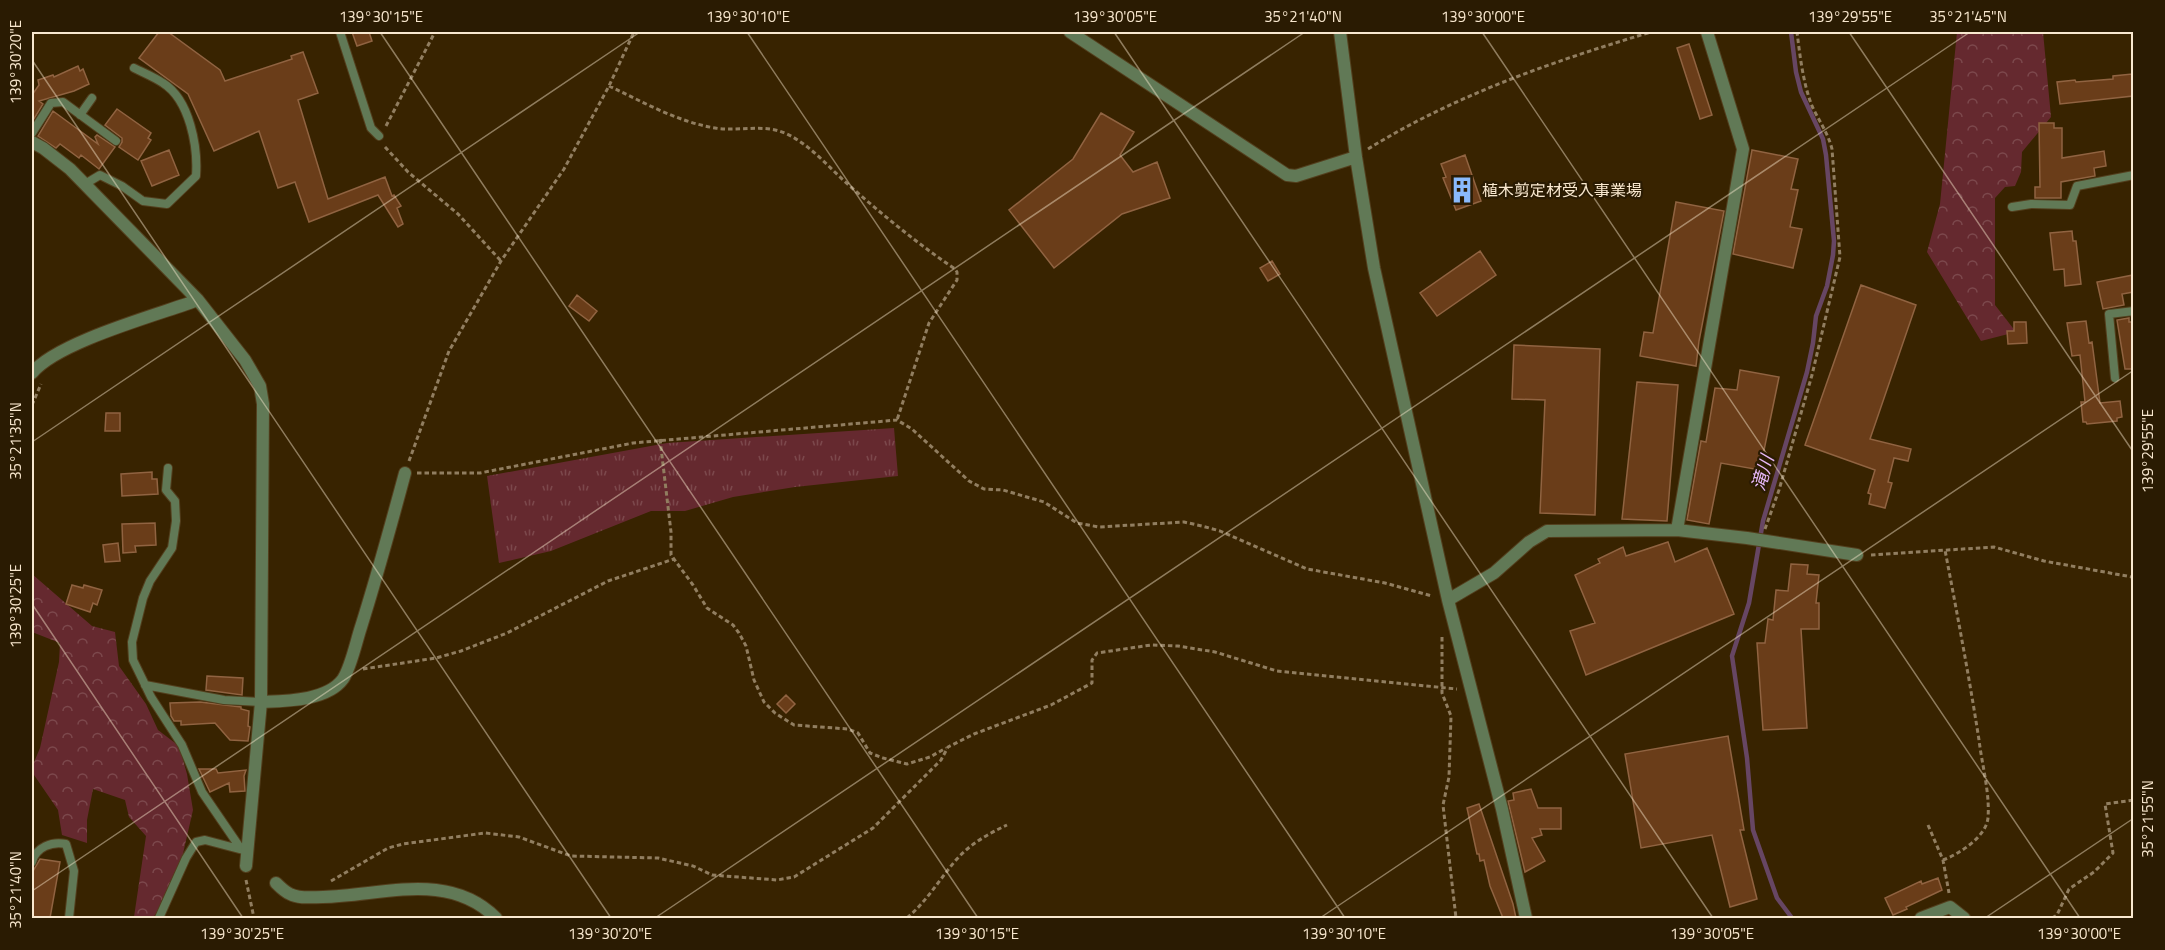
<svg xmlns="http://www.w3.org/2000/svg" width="2165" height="950" font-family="'Titillium Web','Noto Sans JP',sans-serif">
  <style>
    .grass { fill: url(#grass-tufts) }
    .forest { fill: url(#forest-crowns) }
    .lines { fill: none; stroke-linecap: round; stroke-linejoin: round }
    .stream { stroke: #674663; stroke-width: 4.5 }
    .building { fill: #6a3d19; stroke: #906341; stroke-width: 1.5 }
    .lane-casing { stroke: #533f1d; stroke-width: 10 }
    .street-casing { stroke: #533f1d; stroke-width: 14 }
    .path { stroke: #917e60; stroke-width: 3; stroke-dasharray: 4.5 3; stroke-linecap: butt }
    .lane { stroke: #617956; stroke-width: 8 }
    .street { stroke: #617956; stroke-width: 12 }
    .ticks { fill: none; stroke: #f9e8cf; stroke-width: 1.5; stroke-opacity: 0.45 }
    .labels { text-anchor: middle; stroke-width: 4.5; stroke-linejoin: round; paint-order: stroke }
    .poi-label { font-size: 16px; fill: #f9e8cf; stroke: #2a1b02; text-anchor: start }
    .water-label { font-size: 18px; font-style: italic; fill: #e6b8f7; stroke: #2a1b02 }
    .neatline { fill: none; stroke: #f9e8cf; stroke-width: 2 }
    .ticks-label { font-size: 15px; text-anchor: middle; fill: #f9e8cf }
  </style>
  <defs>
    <pattern id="grass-tufts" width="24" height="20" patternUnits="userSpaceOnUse" patternTransform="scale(1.5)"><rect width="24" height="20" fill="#65292f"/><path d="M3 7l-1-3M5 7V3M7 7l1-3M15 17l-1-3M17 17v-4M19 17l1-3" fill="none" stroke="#7c484c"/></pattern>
    <pattern id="forest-crowns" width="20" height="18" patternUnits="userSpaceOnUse" patternTransform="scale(1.5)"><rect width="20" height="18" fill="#65292f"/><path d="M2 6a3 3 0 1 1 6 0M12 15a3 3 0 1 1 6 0" fill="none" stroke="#7c484c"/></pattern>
  </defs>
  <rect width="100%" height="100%" fill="#382300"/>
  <path class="grass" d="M894,428l4,48 -103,11 -62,10 -48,14h-34l-100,40 -52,12 -12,-87 180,-33z"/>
  <path class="forest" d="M1957,32h86l8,85 -29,35 -1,20 -6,14 -10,1 -10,11v107l21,27 -35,9 -54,-89 13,-48z
    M32,574l60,52 23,6 4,34 27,38 12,26 21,16 8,28 6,36 -11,48 -14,37 -15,23h-18l-1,-1 12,-81 -17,-19 -4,-17 -32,-11 -6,31v23l-25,-8 -4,-25 -26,-38v-5l8,-19 19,-86 1,-19 -28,-11z"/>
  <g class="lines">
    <path class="stream" d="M1791,32l5,40 5,20 22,47 3,16 8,86 -1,14 -6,31 -11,30 -3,27 -6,29 -44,149 -14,82 -17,53 15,102 6,72 24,68 15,20"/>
  </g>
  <path class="building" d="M159,32h9l52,38 5,11 67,-22 -1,-3 12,-4 15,41 -20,7 30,99 57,-22 7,19 2,-1 7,11 -4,2 6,16 -5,3 -20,-32 -69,27 -14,-40 -17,6 -19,-57 -45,20 -26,-57 -49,-36z
    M352,32h17l3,9 -15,5z
    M1689,44l23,71 -12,4 -23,-71z
    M78,66l2,5 3,-2 6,15 -15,7 -35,10 4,3 -11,18v-27l7,-10 -1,-5 15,-5 1,2z
    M2132,74l1,22 -73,8 -3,-22 18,-2 1,2 37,-3v-3z
    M117,109l34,24 -3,5 3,2 -13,20 -19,-13 3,-5v-4l-17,-13z
    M53,111l45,33 -3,-7 2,-2 18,12 -16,22 -18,-14 -2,3 -19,-14 -4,4 -18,-12z
    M1101,113l33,19 -14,23 13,17 24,-10 13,36 -48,16 -68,54 -45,-58 64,-51z
    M2039,123h15v5h8v30l42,-7 2,15 -12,2 1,8 -34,6v16h-26v-11h5z
    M169,150l10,25 -27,11 -11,-25z
    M1752,150l46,9 -7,30 7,1 -8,37 12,2 -9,39 -60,-14z
    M1465,155l16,46 -25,9 -13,-32 3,-1 -5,-13z
    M1676,202l48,9 -25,130 -3,25 -56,-10 4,-24 9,1z
    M2072,231l1,10h3l5,43 -16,2 -1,-17 -10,1 -4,-37z
    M1480,251l16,24 -59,41 -17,-23z
    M1272,261l8,13 -12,7 -8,-13z
    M2133,275v17l-11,2 2,11 -21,4 -6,-27z
    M1861,285l55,20 -46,134 41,10 -3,12 -14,-3 -6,24 4,1 -7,25 -16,-4 2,-10 -3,-1 7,-23 -70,-25z
    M577,295l20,16 -8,10 -20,-15z
    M2129,318v4h4v47h-8l-8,-49z
    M2086,321l3,22 3,-1 8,61 20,-2 2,16 -5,1v3l-30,3 -1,-2h-3l-2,-20h4l-5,-47 -8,1 -5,-33z
    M2014,322h12l1,21 -19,1 -1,-13h7z
    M1514,345l86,4 -5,166 -55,-2 5,-113 -33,-1z
    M1740,370l39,7 -19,93 -39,-7 -12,61 -22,-4 14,-79 5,1 9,-54 22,2z
    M1637,382l41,3 -11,136 -45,-2z
    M106,413h14v18h-15z
    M152,472v7h5l1,15 -36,2 -1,-22z
    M155,523l1,22 -21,1 1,6 -13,1 -1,-29z
    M1668,542l7,20 32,-14 27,66 -148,61 -16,-44 25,-8 -20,-48 25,-12 -2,-4 25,-12 3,9z
    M118,543l2,18 -15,1 -2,-17z
    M1791,564l17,1 -1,9 12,1 -3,28h3v26h-18l6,99 -44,2 -6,-87h8l3,-24 5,1 3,-30 12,1z
    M72,585l11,3 1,-3 18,5 -5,15 -4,-2 -3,9 -24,-8z
    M207,676l36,2 -1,17 -36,-5z
    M786,695l9,9 -9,9 -9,-9z
    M200,702l41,5v2l8,2 -1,15 2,1 -2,14 -18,-1 -15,-17 -34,2v-4h-7l-3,-5 -1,-13z
    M1728,736l16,94h-4l17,69 -27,8 -18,-72 -71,13 -16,-94z
    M199,769h17l2,4 28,-3 -2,6 1,15 -15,1 -1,-9 -19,9z
    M1531,789l7,19h23v21h-21l2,6 -10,3 13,23 -20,11 -17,-71 6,-1 -1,-7z
    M1479,804l34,100 3,14h-13l-13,-32 -6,-26 -4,1 -1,-7h-2l-10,-46z
    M40,859l20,3 -10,56h-18v-40l1,-7z
    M1938,878l4,12 -36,17 1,2 -14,6 -8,-17 36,-17 1,3z"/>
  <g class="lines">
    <g class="lane-casing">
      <path id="lane" d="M340,32l31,96 8,8
        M80,115l12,-17
        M32,133l19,-30 12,-1 53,39
        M85,184l15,-9 22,11 21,15 24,3 29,-28c2,-29 -6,-76 -33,-93 -9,-6 -19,-10 -29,-15
        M2012,207l19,-3 39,1 7,-19 57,-11
        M2115,378l-6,-64 25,-3
        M168,468l-2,22 9,11 1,20 -4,27 -22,33 -7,17 -11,44 1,18 18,37 31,48 20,47 39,57
        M145,685l79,15 37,2
        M32,862c4,-15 20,-21 34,-18l8,27 -5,47
        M159,918l27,-60 10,-16 9,-2 38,10"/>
    </g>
    <g class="street-casing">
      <path id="street" d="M1070,32l217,143 9,1 60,-19
        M1340,32l16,125 18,111 74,332 54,209 24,109
        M32,142l11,6 27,21 128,131 47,60 15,26 3,18 -2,298 -15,164
        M32,373c25,-31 125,-58 166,-73
        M1677,530l66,-381 -36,-117
        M1448,600l46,-27 35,-31 18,-11 130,-1 70,8 110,17
        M261,702c24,-1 66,-1 82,-23 8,-12 13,-37 18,-52 16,-51 30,-102 44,-154
        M276,883c4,4 9,9 14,11 9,5 23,3 33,3 59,-1 125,-27 173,21
        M1921,918l29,-11 14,11"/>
    </g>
    <path class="path" d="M609,86c34,16 69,36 106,42 25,4 49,-5 72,6 25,12 43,35 64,53 33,29 67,57 104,82l2,3v8l-28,43 -32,97
      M386,126l49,-94
      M385,147l23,25 50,42 43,47
      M1368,149c87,-54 186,-88 283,-117
      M32,405l9,-21
      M660,439l11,93v23l22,30 14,23 26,17 6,8 7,13 8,34 10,22 11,11 19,12 54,4 10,4 12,20 13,5 24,6 23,-7 16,-9
      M409,461l40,-110 52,-90 63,-92 45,-83 25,-54
      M417,473h63l153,-30 264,-23 15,9 57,52 15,8 19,1 41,12 33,21 22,4 85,-5 18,4 18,5 87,38 78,14 47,13
      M1765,529l14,-39 33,-115 28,-118 -8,-108c-4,-16 -13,-28 -20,-43 -9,-23 -12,-50 -15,-74
      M1871,555l123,-8 50,14 88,16 2,12
      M1442,637v56l9,23 -2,61 -6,28 13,113
      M363,669l73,-11 25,-7 46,-18 101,-52 66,-22
      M1928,825l15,35 6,33
      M1943,860c16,-6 43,-23 45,-42 2,-25 -6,-53 -9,-78 -10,-64 -22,-127 -34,-190
      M246,880l8,38
      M331,881l57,-33 15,-4 82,-11 34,4 52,19 87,2 35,8 19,9 65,5 17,-3 79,-49 68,-68 7,-13 26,-13 77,-29 41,-22v-23l5,-7 54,-8 27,1 37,6 62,19 180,18
      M907,918c20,-17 32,-38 49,-58 14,-16 32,-26 51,-35
      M2052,918l5,-3 12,-26 25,-17 19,-19 -8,-49 29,-4"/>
    <use href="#lane" class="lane"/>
    <use href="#street" class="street"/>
  </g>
  <path class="ticks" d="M380,32l598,886M747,32l598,886M1114,32l599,886M1482,32l598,886M1849,32l285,421M32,60l579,858M32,442l608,-410M32,604l211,314M32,891l1273,-859M655,918l1315,-886M1320,918l814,-548M1985,918l149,-100"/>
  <defs>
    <g id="building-bare" transform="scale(2.07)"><path d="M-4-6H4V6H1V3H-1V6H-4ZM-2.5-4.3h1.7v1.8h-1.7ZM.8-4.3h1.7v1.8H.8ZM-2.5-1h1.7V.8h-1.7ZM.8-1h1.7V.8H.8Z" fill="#8abafc" stroke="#2a1b02" stroke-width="2.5" paint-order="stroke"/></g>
  </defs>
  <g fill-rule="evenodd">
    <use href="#building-bare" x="1462" y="190"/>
  </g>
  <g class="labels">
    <g class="poi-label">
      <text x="1482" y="196">植木剪定材受入事業場</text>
    </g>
    <g class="water-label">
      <text transform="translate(1763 473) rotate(-74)" y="6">滝川</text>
    </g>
  </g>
  <rect width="2165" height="950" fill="none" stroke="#2a1b02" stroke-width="66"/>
  <rect x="33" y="33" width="2099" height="884" class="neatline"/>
  <g class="ticks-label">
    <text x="381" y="22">139°30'15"E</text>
    <text x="748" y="22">139°30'10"E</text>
    <text x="1115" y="22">139°30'05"E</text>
    <text x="1303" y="22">35°21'40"N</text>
    <text x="1483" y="22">139°30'00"E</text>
    <text x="1850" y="22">139°29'55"E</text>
    <text x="1968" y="22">35°21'45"N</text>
    <text transform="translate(16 62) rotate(-90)" y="5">139°30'20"E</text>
    <text transform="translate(16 441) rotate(-90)" y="5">35°21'35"N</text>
    <text transform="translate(2148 451) rotate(-90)" y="5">139°29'55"E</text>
    <text transform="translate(16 606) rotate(-90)" y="5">139°30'25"E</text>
    <text transform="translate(2148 819) rotate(-90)" y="5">35°21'55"N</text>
    <text transform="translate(16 890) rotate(-90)" y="5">35°21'40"N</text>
    <text x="242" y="939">139°30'25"E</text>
    <text x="610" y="939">139°30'20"E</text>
    <text x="977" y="939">139°30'15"E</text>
    <text x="1344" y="939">139°30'10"E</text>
    <text x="1712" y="939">139°30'05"E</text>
    <text x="2079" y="939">139°30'00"E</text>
  </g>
</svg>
